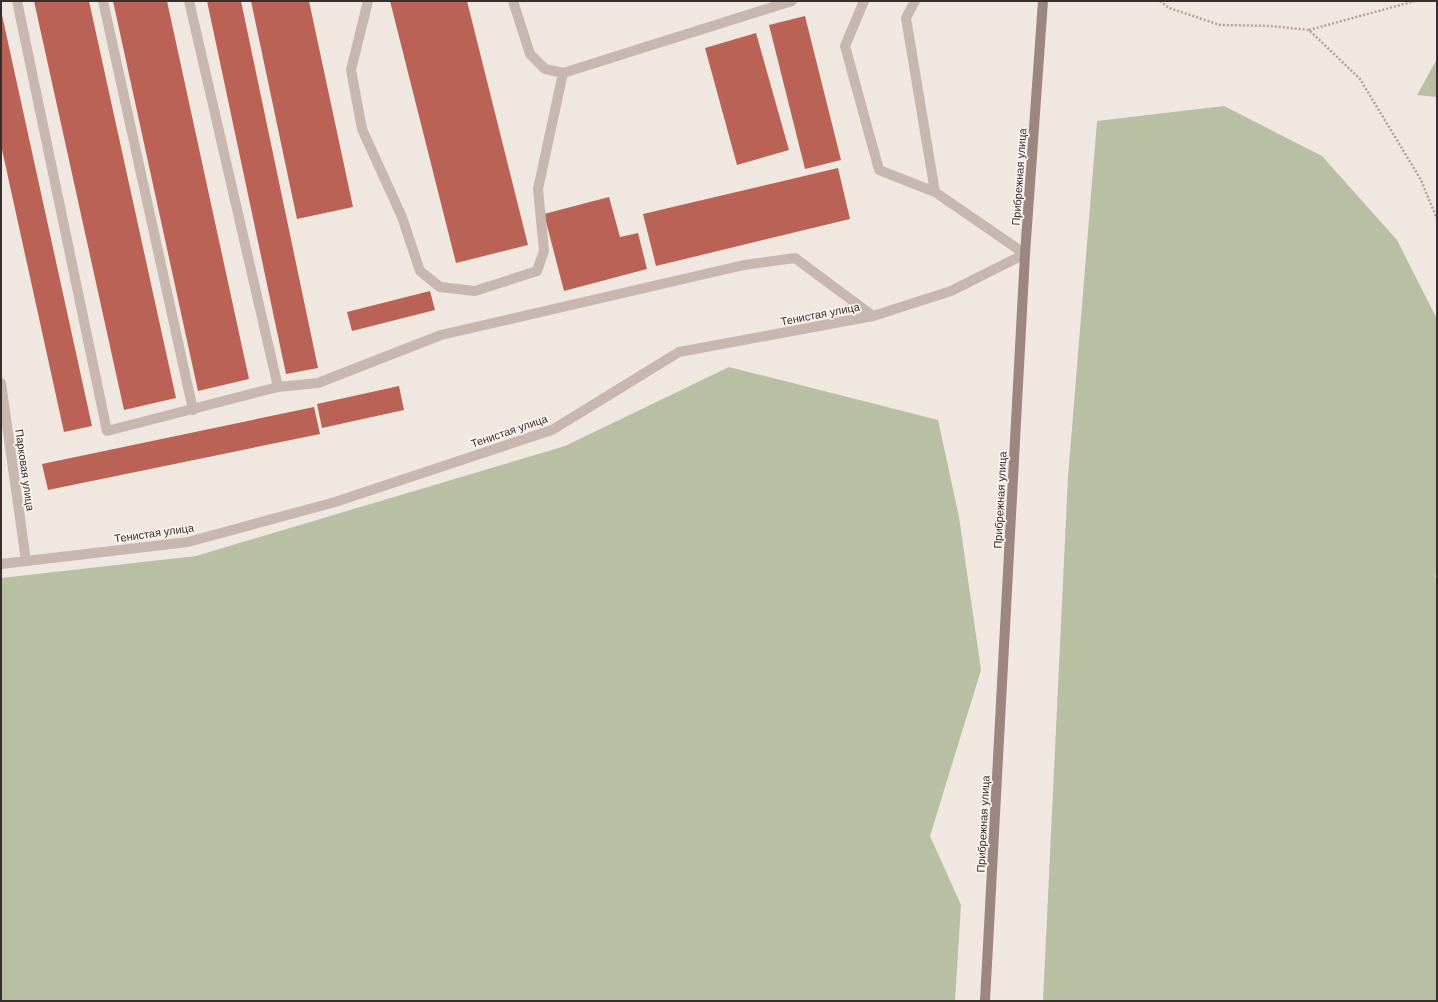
<svg xmlns="http://www.w3.org/2000/svg" width="1438" height="1002" font-family="Arial,sans-serif">
  <style>
    .green { fill: #b9bfa2 }
    .building { fill: #ba6256 }
    .lines { fill: none; stroke-linecap: round; stroke-linejoin: round }
    .path { stroke: #b4a198; stroke-width: 2.5; stroke-dasharray: 2 2; stroke-linecap: butt }
    .lane { stroke: #c8b7ae; stroke-width: 10 }
    .street { stroke: #c8b7ae; stroke-width: 10 }
    .secondary { stroke: #9c867f; stroke-width: 10 }
    .labels { text-anchor: middle; stroke-width: 3.5; stroke-linejoin: round; paint-order: stroke }
    .street-label { font-size: 11px; fill: #382e2b; stroke: #f9f2ed }
  </style>
  <rect width="100%" height="100%" fill="#f1e7e1"/>
  <path class="green" d="M1437,59v38l-20,-2z
    M1224,106l98,50 75,84 40,79v251l-2,7 2,1v423h-394l25,-524 29,-356z
    M729,367l209,53 21,97 22,153 -51,166 31,69 -6,96h-954v-423l195,-22 369,-110z"/>
  <path class="building" d="M34,1h55l87,397 -52,12z
    M113,1h54l82,378 -51,12z
    M207,1h34l77,367 -32,6z
    M251,1h58l44,206 -56,12z
    M390,1h77l61,244 -72,18z
    M2,15l90,411 -28,6 -63,-287z
    M805,16l36,144 -36,9 -36,-144z
    M756,33l33,117 -52,15 -32,-117z
    M838,168l12,51 -194,47 -13,-52z
    M609,197l11,40 18,-4 9,36 -83,22 -20,-77z
    M430,291l5,19 -83,21 -5,-19z
    M399,386l5,24 -82,18 -5,-24z
    M314,407l6,27 -272,56 -6,-26z"/>
  <g class="lines">
    <path class="path" d="M1160,1l9,7 51,17 51,1 38,4 51,49 61,101 16,39
      M1309,30l106,-29"/>
    <path class="lane" d="M17,1l90,430 171,-44 40,-4 123,-48 303,-70 51,-7 78,58
      M103,1l90,409
      M189,1l89,386
      M368,1l-17,69 11,59 40,88 18,54 20,16 35,4 62,-20 7,-20 -6,-62 25,-116
      M513,1l17,53 15,15 18,4 229,-72
      M864,1l-19,45 34,124 56,22 -29,-174 9,-17
      M935,192l90,62"/>
    <path class="street" d="M1,383l25,178
      M1,564l187,-22 147,-40 217,-72 127,-78 194,-36 78,-25 74,-37"/>
    <path class="secondary" d="M985,1001l40,-747 18,-253"/>
  </g>
  <g class="labels">
    <g class="street-label">
      <text transform="translate(1019 177) rotate(-86)" y="4">Прибрежная улица</text>
      <text transform="translate(820 314) rotate(-11)" y="4">Тенистая улица</text>
      <text transform="translate(509 431) rotate(-19)" y="4">Тенистая улица</text>
      <text transform="translate(25 470) rotate(82)" y="4">Парковая улица</text>
      <text transform="translate(1000 500) rotate(-87)" y="4">Прибрежная улица</text>
      <text transform="translate(154 533) rotate(-8)" y="4">Тенистая улица</text>
      <text transform="translate(983 824) rotate(-87)" y="4">Прибрежная улица</text>
    </g>
  </g>
  <rect width="1438" height="1002" fill="none" stroke="#382e2b" stroke-width="4"/>
</svg>
